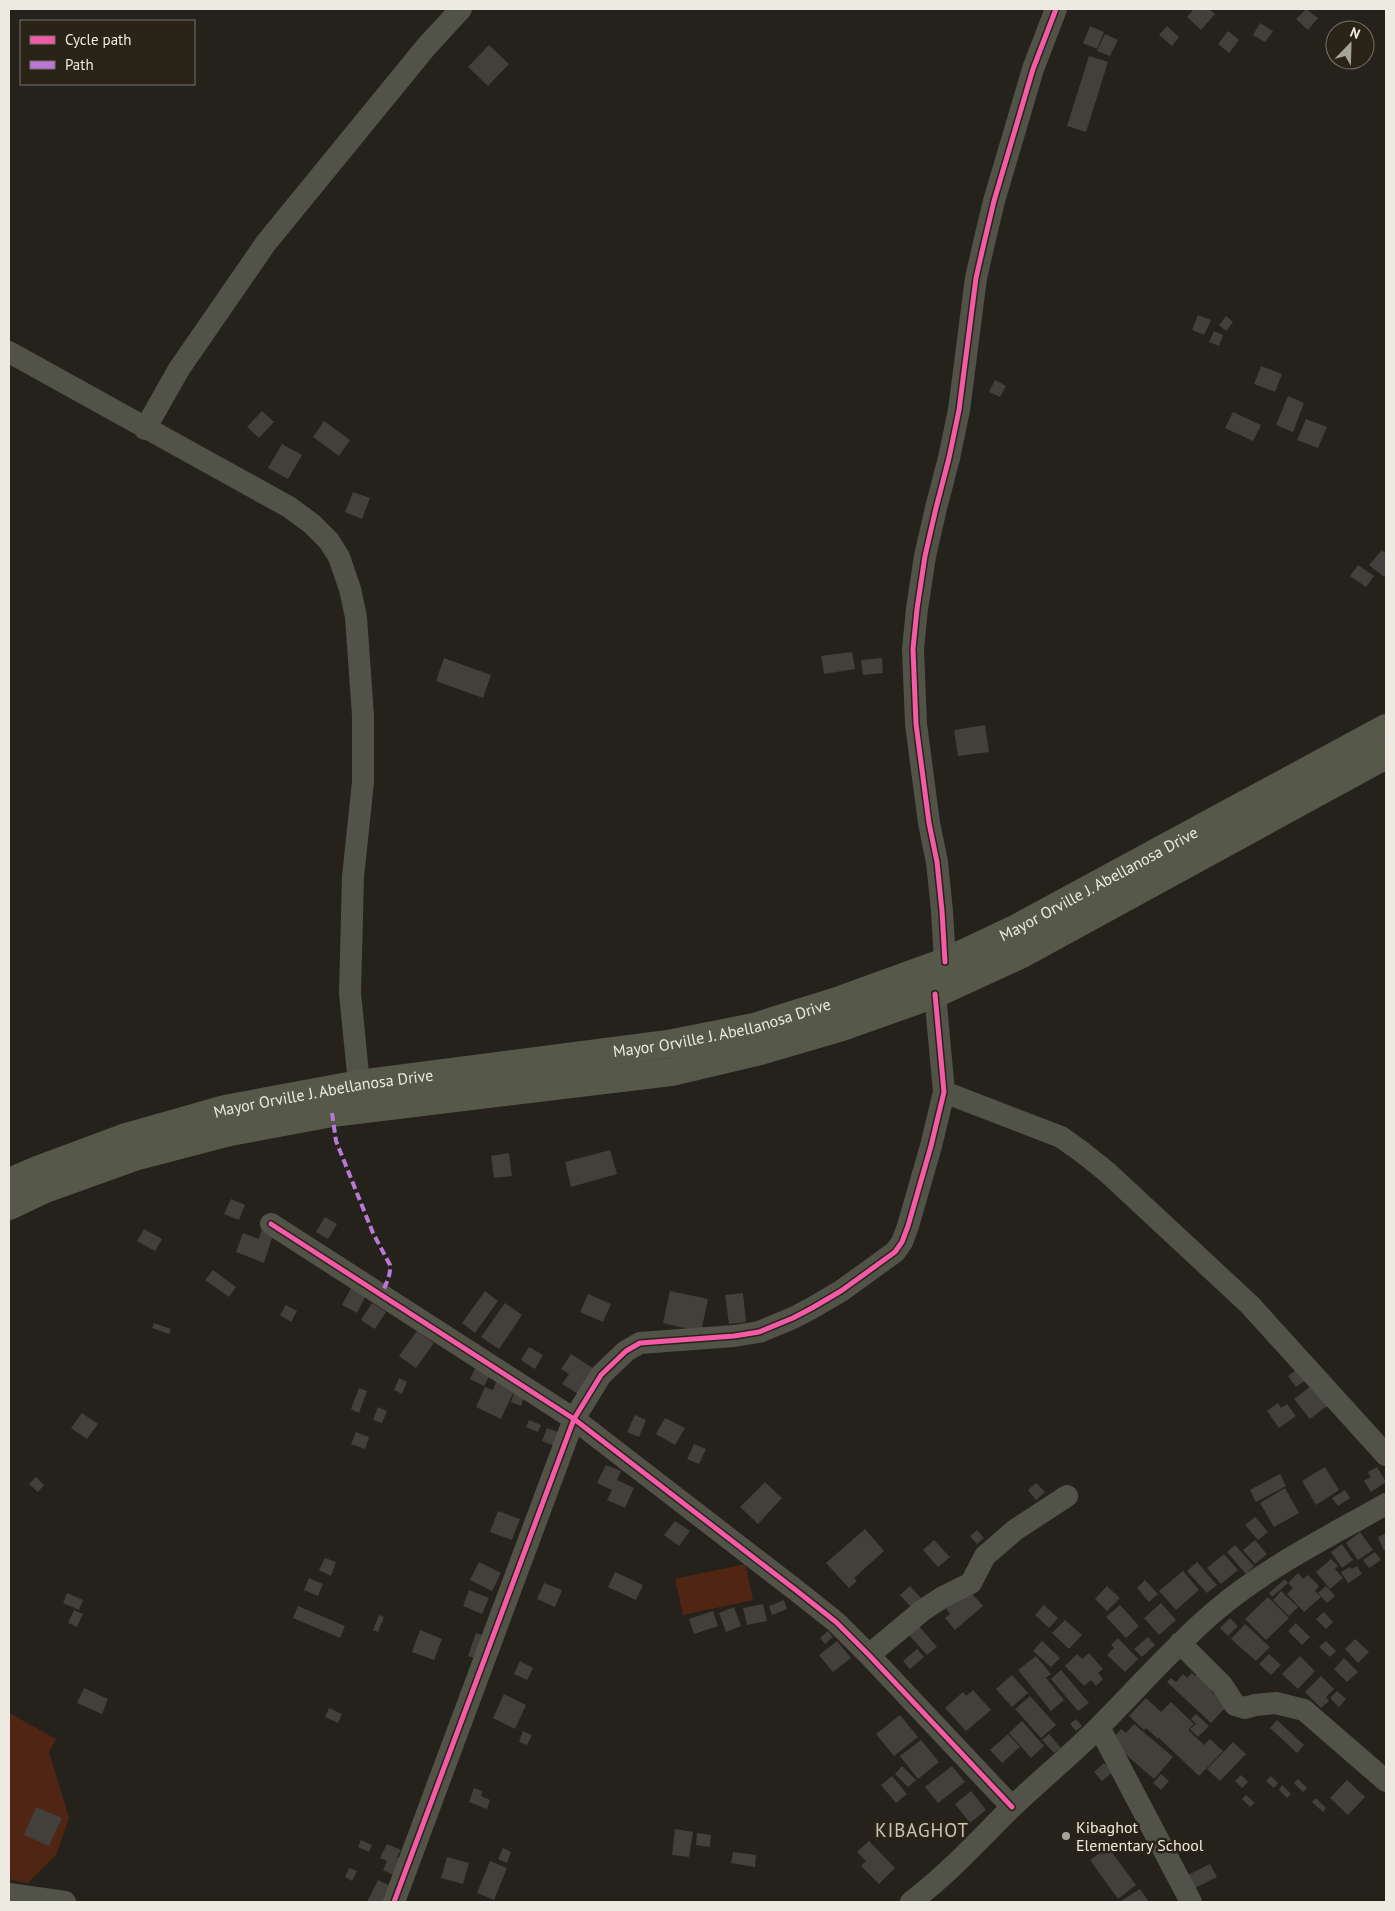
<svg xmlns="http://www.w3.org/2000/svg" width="1395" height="1911" font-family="'PT Sans',sans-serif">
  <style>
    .green { fill: #512514 }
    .building { fill: #433f3a }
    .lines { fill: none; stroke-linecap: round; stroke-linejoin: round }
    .minor { stroke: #515248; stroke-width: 22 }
    .major { stroke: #56584a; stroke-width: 28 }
    .quiet { stroke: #ba77d6; stroke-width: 4; stroke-dasharray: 8 4; stroke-linecap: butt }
    .cycleway-casing { stroke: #292417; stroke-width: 8 }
    .cycleway { stroke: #f35aa7; stroke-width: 5 }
    .poi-dot { fill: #a7a49c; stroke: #292417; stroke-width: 2 }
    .labels { text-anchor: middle; stroke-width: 5; stroke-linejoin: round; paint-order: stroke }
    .street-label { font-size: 16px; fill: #edeae1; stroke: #292417 }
    .poi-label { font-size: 16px; fill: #edeae1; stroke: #292417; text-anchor: start }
    .quarter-label { font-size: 19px; letter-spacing: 1px; fill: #c9c4b3; stroke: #292417 }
  </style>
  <rect width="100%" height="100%" fill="#25221b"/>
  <path class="green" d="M745,1564l8,36 -70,15 -8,-36z
    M9,1713l47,26 -7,13 20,66 -13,37 -28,28 -19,-4z"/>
  <path class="building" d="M1194,9h15l6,5 -14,16 -14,-13z
    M1306,9l12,9 -10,12 -12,-11z
    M1260,23l13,8 -8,11 -12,-7z
    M1090,26l14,6 -7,17 -14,-6z
    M1167,26l12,11 -7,9 -13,-11z
    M1228,31l11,9 -10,13 -11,-9z
    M1105,34l13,6 -8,16 -13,-5z
    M489,45l20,19 -21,22 -20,-19z
    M1089,56l19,6 -22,70 -19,-6z
    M1198,315l13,5 -7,15 -12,-5z
    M1226,316l7,6 -7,9 -7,-6z
    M1214,331l9,4 -4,11 -10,-4z
    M1261,366l21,8 -7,18 -21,-8z
    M995,380l11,6 -6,11 -11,-5z
    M1288,396l16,7 -11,29 -17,-7z
    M262,411l12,11 -15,16 -12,-11z
    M1233,412l28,13 -8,16 -28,-13z
    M1306,419l21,8 -9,21 -21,-8z
    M324,421l26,19 -11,16 -26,-19z
    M282,444l20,11 -14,24 -20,-11z
    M353,492l17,6 -8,21 -17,-7z
    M1382,550l4,4v20l-2,3 -15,-12z
    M1358,565l16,11 -8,11 -16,-11z
    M852,652l3,17 -31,5 -3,-18z
    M444,658l47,17 -8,23 -47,-17z
    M882,658l1,15 -20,2 -2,-15z
    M985,725l4,27 -31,4 -4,-26z
    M610,1150l7,24 -46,13 -6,-25z
    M509,1153l3,23 -18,2 -3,-22z
    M231,1199l14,6 -6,15 -15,-6z
    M325,1217l12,7 -9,15 -12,-7z
    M144,1229l18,10 -7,12 -18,-10z
    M261,1231l12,4 -9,28 -28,-11 7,-19 16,6z
    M213,1270l23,17 -7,10 -24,-17z
    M351,1288l15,7 -9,18 -15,-8z
    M485,1291l13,10 -23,32 -13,-10z
    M670,1291l38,8 -7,33 -38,-9z
    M743,1293l3,29 -17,2 -4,-29z
    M588,1294l23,10 -8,18 -23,-10z
    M372,1303l14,9 -11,17 -14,-9z
    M505,1303l17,12 -23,34 -18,-12z
    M286,1305l11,6 -6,11 -11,-7z
    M154,1323l17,6 -2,5 -17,-6z
    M417,1331l17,12 -18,25 -17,-12z
    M529,1347l14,8 -8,14 -14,-9z
    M571,1354l23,15 -16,25 -16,-10 7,-10 -8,-5z
    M476,1366l15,7 -7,13 -14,-7z
    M1299,1368l8,11 -11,8 -8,-11z
    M399,1378l8,4 -5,12 -8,-4z
    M496,1382l18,9 -13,28 -25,-12 9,-20 8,3z
    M1311,1386l16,20 -17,13 -16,-20z
    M359,1388l8,3 -8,22 -8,-4z
    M515,1390l10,4 -4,12 -10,-4z
    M1278,1403l3,5 6,-4 9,12 -17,12 -12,-17z
    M378,1407l9,4 -5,12 -9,-3z
    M82,1413l16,11 -11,15 -16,-11z
    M635,1415l11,5 -7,17 -12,-5z
    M665,1418l20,10 -10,17 -19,-11z
    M529,1420l12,5 -3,7 -12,-5z
    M547,1428l16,6 -6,13 -15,-6z
    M356,1432l13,5 -4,12 -14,-5z
    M694,1444l12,5 -7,15 -12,-5z
    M606,1465l15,6 -4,9 17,8 -9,20 -18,-8 5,-10 -15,-7z
    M1325,1467l14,23 -23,15 -14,-24z
    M1377,1467l9,15 -15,10 -7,-11 7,-4 -3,-5z
    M1280,1474l6,12 -30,16 -6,-12z
    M36,1477l8,8 -6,7 -9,-8z
    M765,1482l17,16 -24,26 -18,-17z
    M1036,1483l9,9 -9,8 -8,-10z
    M1285,1488l14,25 -25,14 -14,-24z
    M1345,1490l5,8 -12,8 -6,-8z
    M498,1511l22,8 -8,21 -22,-8z
    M1255,1517l13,15 -10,8 -13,-15z
    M675,1521l15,10 -11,15 -15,-11z
    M865,1529l19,22 -30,27 3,3 -8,7 -23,-25z
    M977,1530l7,8 -7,6 -7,-8z
    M1360,1532l13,18 -15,10 -12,-17z
    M1386,1533v17l-2,1 -6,-14z
    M934,1540l16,17 -12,10 -15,-17z
    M1255,1540l12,14 -12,10 -12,-14z
    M1342,1544l11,16 -11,8 -11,-16z
    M1235,1545l19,21 -8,8 -19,-22z
    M1375,1552l6,8 -12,8 -6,-8z
    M1224,1554l14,16 -17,14 -14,-16z
    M325,1558l11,4 -5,14 -12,-6z
    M1331,1559l7,7 -3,3 8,9 -13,11 -14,-17z
    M479,1562l22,11 -9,18 -22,-11z
    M1197,1562l20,23 -10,8 -20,-22z
    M1357,1566l5,8 -14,9 -7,-11 9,-5 2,2z
    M1183,1571l16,19 -23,20 -17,-19z
    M615,1572l28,13 -7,15 -28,-13z
    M1298,1573l5,6 5,-4 11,11 -4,5 6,6 -17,15 -17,-18 6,-6 -5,-5z
    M309,1578l14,6 -5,12 -14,-6z
    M1285,1579l3,4 -16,14 -3,-4z
    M1145,1580l13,14 -9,8 -12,-14z
    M544,1583l18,7 -7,17 -18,-8z
    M910,1586l11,12 -10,9 -11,-12z
    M1107,1586l13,12 -13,13 -12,-12z
    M1326,1586l9,10 -8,7 -9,-10z
    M968,1589l15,17 -28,24 -10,-12 5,-4 -4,-6z
    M469,1590l20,8 -7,16 -19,-8z
    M1281,1591l17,16 -9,9 -16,-16z
    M67,1593l16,7 -4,10 -16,-7z
    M1268,1597l21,21 -23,22 -21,-21z
    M784,1600l3,9 -15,6 -3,-9z
    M1161,1603l15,17 -17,15 -15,-17z
    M763,1604l4,17 -20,4 -4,-17z
    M1044,1605l14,13 -9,10 -14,-13z
    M1120,1605l19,21 -13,12 -20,-21z
    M298,1606l47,20 -5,12 -47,-20z
    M734,1607l7,19 -15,6 -7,-19z
    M74,1610l9,4 -6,13 -9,-4z
    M713,1611l5,15 -24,8 -5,-15z
    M1324,1612l9,10 -7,7 -10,-10z
    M379,1615l5,2 -6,15 -5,-2z
    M1230,1618l8,8 -10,10 -8,-8z
    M1065,1620l17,15 -13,14 -17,-16z
    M1296,1623l14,14 -8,8 -14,-14z
    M1245,1624l25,23 -14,14 -25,-22z
    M918,1625l19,22 -10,8 -19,-21z
    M420,1630l22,9 -8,21 -22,-8z
    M828,1631l5,6 -8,7 -5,-6z
    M476,1633l15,5 -8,23 -15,-5z
    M1148,1637l7,8 -13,12 -8,-8z
    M1118,1638l20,21 -13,13 -18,-17 7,-7 -3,-3z
    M1355,1639l14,13 -11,11 -13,-14z
    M837,1641l14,17 -18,14 -14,-17z
    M1042,1641l18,17 -9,9 -18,-16z
    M1326,1641l10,10 -6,6 -11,-10z
    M917,1649l7,8 -14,12 -7,-8z
    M1089,1653l14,16 -5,4 5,6 -7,7 -5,-6 -7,6 -19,-20 12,-12 5,5z
    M1269,1654l12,11 -10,10 -12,-11z
    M1036,1656l15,18 -5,4 18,22 -13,11 -33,-41z
    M1300,1656l15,15 -17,18 -16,-15z
    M1344,1658l14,14 -11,10 -13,-13z
    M520,1661l13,7 -6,12 -13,-6z
    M1061,1670l28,33 -11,8 -27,-32z
    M1201,1670l16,15 -6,6 16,15 -16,17 -44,-41 4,-4 5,4 7,-8 4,4 5,-5 3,3z
    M1012,1675l16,18 -16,14 -16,-18z
    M1321,1676l13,13 -8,8 3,4 -8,7 -16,-16z
    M84,1688l24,11 -6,15 -25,-11z
    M973,1690l18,20 -25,21 -21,-23 18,-16 3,4z
    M1337,1691l9,8 -7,8 -9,-9z
    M504,1694l22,11 -11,24 -22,-11z
    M1030,1696l26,29 -15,13 -26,-29z
    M1146,1698l15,14 10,-10 23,22 -6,6 16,15 6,-6 13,12 -24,25 -40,-38 -1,1 -12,-11 -2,2 -15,-14z
    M329,1708l13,6 -4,9 -13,-6z
    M1196,1714l13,12 -11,11 -8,-8 6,-5 -5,-5z
    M900,1715l18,22 -24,19 -18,-22z
    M1076,1719l6,7 -6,5 -6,-7z
    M1277,1720l27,25 -7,8 -27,-25z
    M1022,1721l22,25 -13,12 -22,-25z
    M1134,1724l39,33 -19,22 -44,-38 11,-12 5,4z
    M523,1731l9,4 -5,10 -8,-3z
    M1008,1734l12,13 -18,16 -12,-13z
    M1049,1734l12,14 -7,5 -12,-13z
    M921,1740l18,22 -21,17 -18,-23z
    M1233,1742l13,12 -26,27 -13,-12z
    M1104,1763l9,9 -11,9 -8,-9z
    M902,1766l14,14 -8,7 -13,-13z
    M952,1766l13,16 -27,21 -13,-16z
    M1161,1774l8,7 -8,9 -8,-7z
    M1241,1775l7,7 -6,6 -7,-7z
    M892,1776l15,18 -11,9 -15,-18z
    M1271,1776l7,7 -4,5 -8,-7z
    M1298,1779l9,9 -4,4 -9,-9z
    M1347,1780l18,17 -17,18 -18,-17z
    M1282,1785l9,9 -4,4 -8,-8z
    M474,1788l8,3 -1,5 9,4 -3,9 -18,-7z
    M971,1791l15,19 -16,13 -15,-19z
    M1246,1795l9,8 -5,4 -8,-8z
    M1316,1798l10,10 -3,4 -11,-10z
    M36,1807l26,11 -13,28 -25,-11z
    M675,1829l18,3 -4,25 -17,-2z
    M697,1833l14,2 -1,12 -14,-2z
    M361,1840l11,5 -3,7 -11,-5z
    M869,1841l26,27 -16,16 -18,-18 5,-5 -9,-9z
    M387,1844l14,6 -4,7 8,4 -8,16 -14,-7 4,-9 -7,-3z
    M1108,1847l28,38 -18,14 -28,-39z
    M503,1848l8,4 -4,11 -9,-4z
    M733,1852l23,3 -1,12 -24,-4z
    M447,1857l22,6 -6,21 -22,-6z
    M490,1861l17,7 -13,32 -17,-7z
    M1210,1864l7,13 -22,11 -7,-13z
    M349,1868l8,3 -5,10 -7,-4z
    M378,1880l17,8 -7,14h-21z
    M1140,1889l9,13h-30z"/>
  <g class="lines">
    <path class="minor" d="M9,352l280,155 23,17 17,17 10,16 11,32 6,28 7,99v66l-10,95 -3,116 9,91
      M145,429l34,-60 87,-126 160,-196 35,-38
      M945,962l-3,-51 -5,-49 -8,-39 -13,-99 -3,-75 4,-40 8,-53 11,-48 13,-50 10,-48 17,-132 8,-35 10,-42 39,-132 23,-60
      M944,1092l117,45 21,15 25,20 143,133 136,150
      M271,1224l303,195 223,172 39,31 33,33 143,152
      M1180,1643l42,42 13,20 10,3 10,-3 21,-2 28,7 82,71
      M869,1655l54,-45 20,-13 28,-14 14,-27 30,-26 52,-34
      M1099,1727l92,175
      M9,1894l56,8
      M394,1902l180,-483 27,-44 25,-24 14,-8 94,-7 25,-4 34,-14 19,-10 29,-17 54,-39 7,-10 6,-16 23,-80 13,-54 -9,-98
      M911,1902c36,-27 67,-61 99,-93 29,-28 60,-53 89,-82 38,-38 73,-79 115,-115 51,-44 114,-75 172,-108"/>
    <g class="major">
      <path id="s1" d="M9,1182l28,-12 86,-32 102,-29 134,-25 309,-40 86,-17 86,-27 105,-38 70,-33 371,-201"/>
      <path d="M9,1206l36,-17 89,-32 96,-25 102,-19 339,-41 89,-21 82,-24 93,-33 87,-40 364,-199"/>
    </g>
    <path class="quiet" d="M332,1113l4,28 37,92 17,32c1,11 -5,21 -9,30"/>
    <g class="cycleway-casing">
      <path id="cycleway" d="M945,962l-3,-51 -5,-49 -8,-39 -13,-99 -3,-75 4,-40 8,-53 11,-48 13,-50 10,-48 17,-132 8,-35 10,-42 39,-132 23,-60
        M271,1224l303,195 223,172 39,31 33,33 143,152
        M394,1902l180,-483 27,-44 25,-24 14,-8 94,-7 25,-4 34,-14 19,-10 29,-17 54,-39 7,-10 6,-16 23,-80 13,-54 -9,-98"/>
    </g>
    <use href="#cycleway" class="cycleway"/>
  </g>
  <circle class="poi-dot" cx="1066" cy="1836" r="5"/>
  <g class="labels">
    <g class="street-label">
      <text dy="6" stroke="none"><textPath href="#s1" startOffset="1138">Mayor Orville J. Abellanosa Drive</textPath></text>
      <text dy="6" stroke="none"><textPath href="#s1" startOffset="732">Mayor Orville J. Abellanosa Drive</textPath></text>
      <text dy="6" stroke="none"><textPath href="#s1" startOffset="328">Mayor Orville J. Abellanosa Drive</textPath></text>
    </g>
    <g class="poi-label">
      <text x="1076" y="1833">Kibaghot<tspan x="1076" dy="18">Elementary School</tspan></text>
    </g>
    <g class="quarter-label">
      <text x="922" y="1837">KIBAGHOT</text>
    </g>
  </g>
  <rect width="1395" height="1911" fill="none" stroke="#edeae1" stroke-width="20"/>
  <rect x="20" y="20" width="175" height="65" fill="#292417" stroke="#777368"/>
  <rect x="30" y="36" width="25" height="8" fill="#f35aa7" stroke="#777368"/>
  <text x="65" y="45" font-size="15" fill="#edeae1">Cycle path</text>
  <rect x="30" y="61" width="25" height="8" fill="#ba77d6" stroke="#777368"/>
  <text x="65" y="70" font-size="15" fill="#edeae1">Path</text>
  <g transform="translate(1350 45) rotate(23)"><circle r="24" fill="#292417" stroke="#777368"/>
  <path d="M0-4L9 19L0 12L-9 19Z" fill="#a7a49c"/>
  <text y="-8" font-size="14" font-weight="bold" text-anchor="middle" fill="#edeae1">N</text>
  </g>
</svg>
